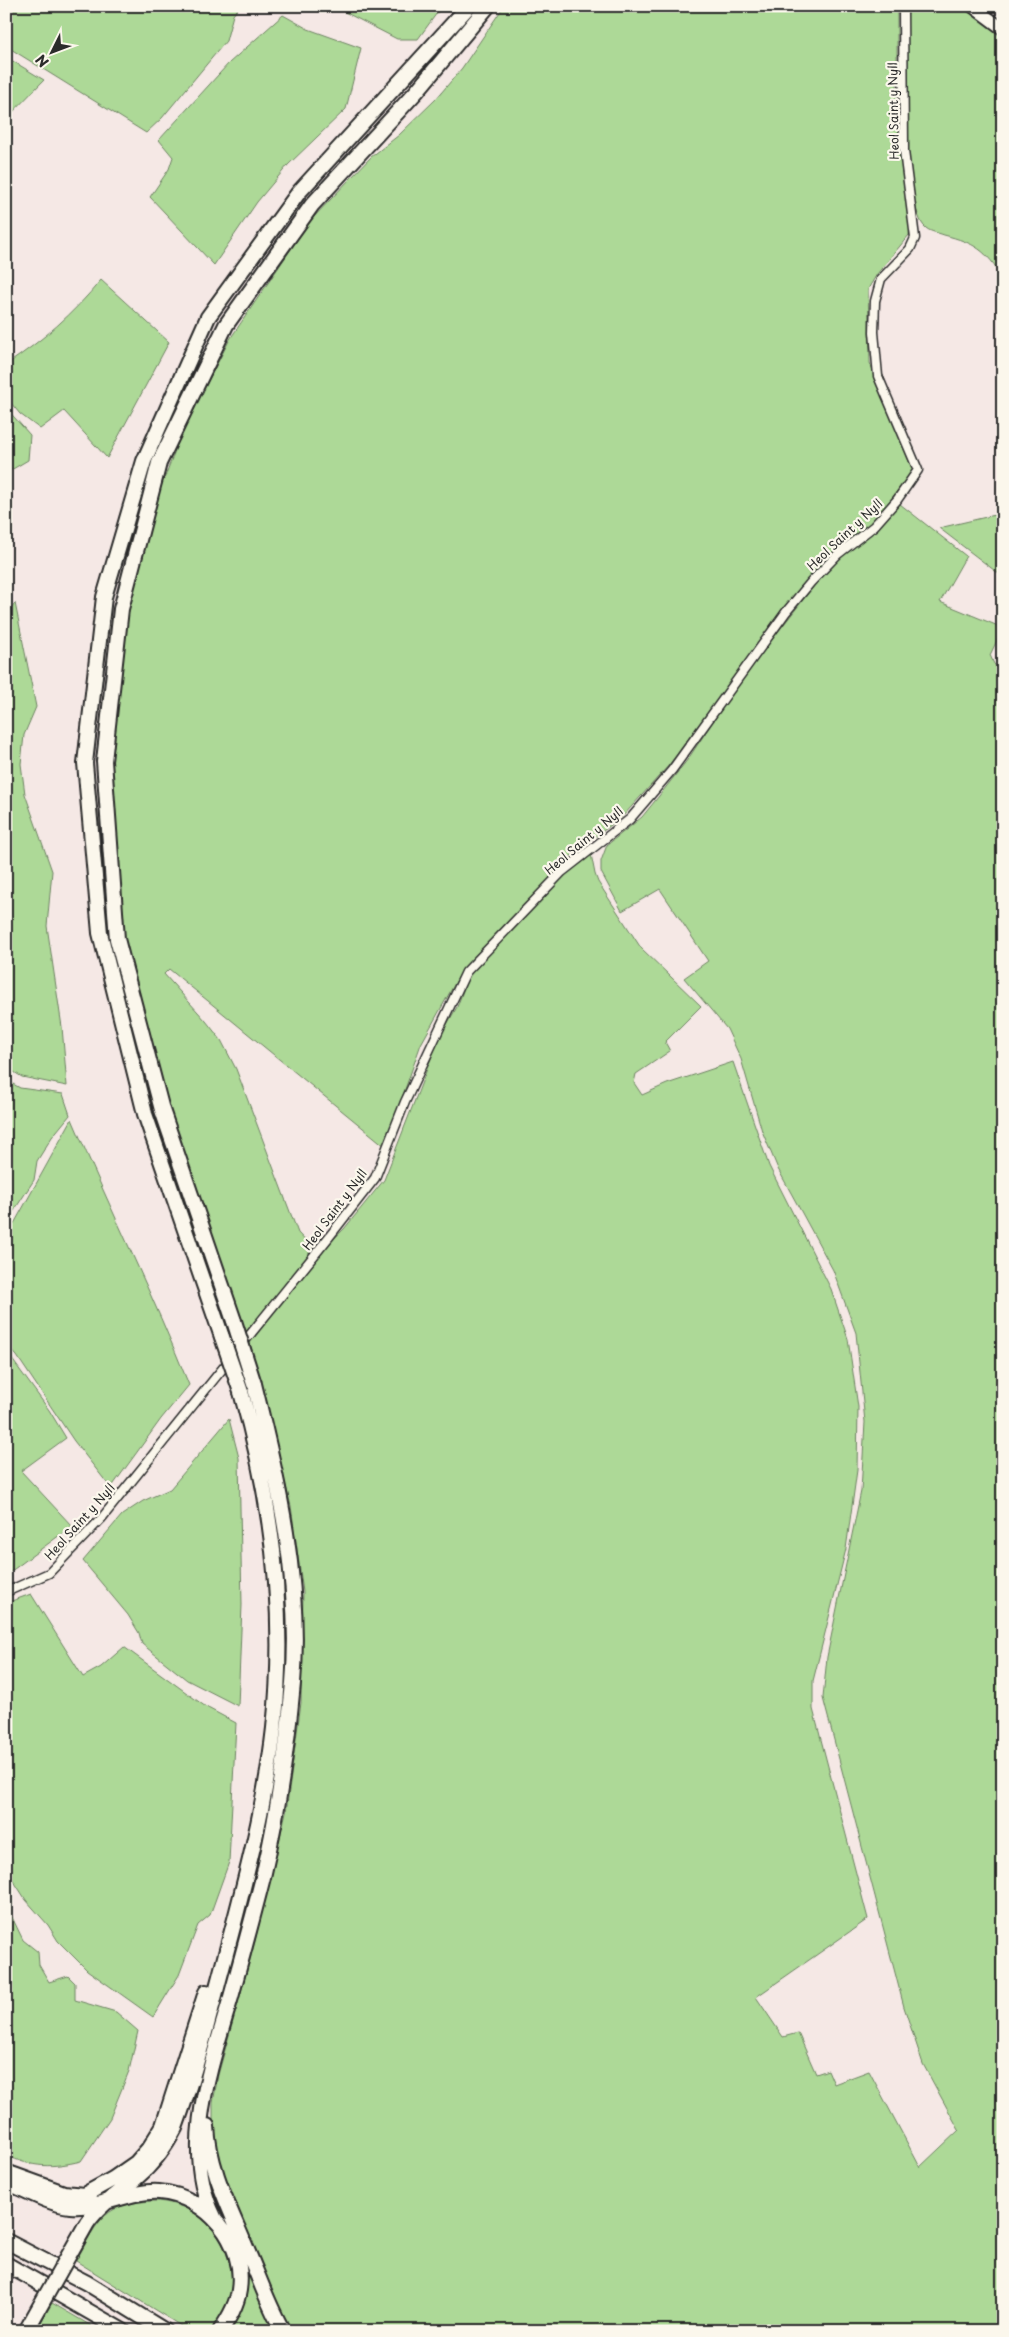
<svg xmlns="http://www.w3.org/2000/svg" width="1009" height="2337" font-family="'Playpen Sans',sans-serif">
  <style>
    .green { fill: #add997; stroke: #6c8261 }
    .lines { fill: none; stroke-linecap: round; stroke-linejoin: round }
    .street-casing { stroke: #2b2b2b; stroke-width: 11 }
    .secondary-casing { stroke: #2b2b2b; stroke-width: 15 }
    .highway-casing { stroke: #2b2b2b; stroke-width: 18 }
    .street { stroke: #fbf7ec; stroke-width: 8 }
    .secondary { stroke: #fbf7ec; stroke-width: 11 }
    .highway { stroke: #fbf7ec; stroke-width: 14 }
    .highway-bridge-casing { stroke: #2b2b2b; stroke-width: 18; stroke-linecap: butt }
    .highway-bridge { stroke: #fbf7ec; stroke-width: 14 }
    .labels { text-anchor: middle; stroke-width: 4.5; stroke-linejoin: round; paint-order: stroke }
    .street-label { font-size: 12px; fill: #2b2b2b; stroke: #fbf7ec }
  </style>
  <rect width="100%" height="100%" fill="#f5e8e5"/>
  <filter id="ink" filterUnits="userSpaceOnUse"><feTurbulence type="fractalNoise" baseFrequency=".02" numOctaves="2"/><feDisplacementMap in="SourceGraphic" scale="10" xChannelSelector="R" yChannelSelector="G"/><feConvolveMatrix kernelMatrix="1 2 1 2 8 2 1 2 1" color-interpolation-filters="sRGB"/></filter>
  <g filter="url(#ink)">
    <path class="green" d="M6,6h234l-7,9 -7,26 -64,77 -16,15 -140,-87z
      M333,6h109l-24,33h-21z
      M504,6h393v110l14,103 -2,16 -32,39 -9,15 2,74 43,108 -40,51 -25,18 -46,45 -133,180 -46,51 -48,36 -111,115 -43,77 -36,102 -216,-177 -5,5 42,47 15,19 15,29 62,164 16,17 -67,84 -60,-158 -58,-180 -23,-240 18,-147 27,-96 33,-86 46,-88 80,-118 61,-64 28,-22 37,-36 26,-31z
      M905,6h59l39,28v244c-17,-28 -28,-35 -59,-43 -8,-3 -15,-3 -20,-9 -23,-27 -16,-178 -19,-220z
      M283,15l25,14 53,19 -15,61 -58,56 -31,37 -43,63 -64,-68 19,-28 4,-12 -14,-17 70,-77z
      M6,57l38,23 -38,39z
      M101,280l68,62 -62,116 -43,-47 -24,18 -20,-15 -14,-17v-32c38,-26 66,-50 95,-85z
      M6,408l24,27 -2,25 -22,13z
      M900,504l66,52 -26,46 63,26 -13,27 4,9 9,8v1659h-711l-13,-24 -58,-136 -8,-46v-22l5,-28 35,-126 33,-137 15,-109 2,-111 -12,-86 -42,-166 71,-88 24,-23 40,-49 55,-142 18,-31 12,-32 96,-100 26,-21 4,20 3,8 43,66 60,58 -36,36 5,9 -34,23 -2,9 8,12 25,-11 66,-22 36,104 62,123 17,50 10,68 -1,63 -11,79 -33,132v28l55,210 -112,78 27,40 15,-4 18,41 12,-4 6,14 35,-13 51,96 39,-37 -36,-66 -19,-57 -81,-309 4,-41 34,-166 4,-69 -9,-89 -23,-63 -55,-101 -16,-38 -21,-72 -14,-30 -43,-51 24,-17 -48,-72 -38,22 -21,-39v-11l6,-16 35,-28 17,-21 29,-37 56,-84 88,-112z
      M1003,510v67l-64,-49 56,-13z
      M15,603l21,104 -12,28 -3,29 4,30 27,77 -5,55 15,101 5,59 -45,-9 -16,-10v-454z
      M6,1080l14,8 43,6 7,21 -18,22 -15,24 -3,19 -28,43z
      M72,1119c38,90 81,176 117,266l-28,34 -50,69 -37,-47 -57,-85 -11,-12v-110l9,-12z
      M6,1351l43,59 17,28 -45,33 51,55 -66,49z
      M229,1419l10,39 3,147 -4,101 -51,-26 -45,-36 -3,-11 -11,-18 -45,-54 39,-46 21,-14 27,-12z
      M31,1594l52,83 18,-10 23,-20 82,60 30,16 -7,139 -19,53 -12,10 -19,50 -26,42 -66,-47 -29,-29 -10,-16 -22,-25 -20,-31v-266z
      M10,1913l13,27 15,12 1,13 10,17 19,-6 7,7v17l41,12 22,19 -9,40 -19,47 -29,43c-28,7 -49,7 -75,-6v-239z
      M157,2201c37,3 65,28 73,65 2,8 4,18 2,27 -3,13 -13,26 -20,38h-23l-113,-70c23,-42 28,-59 81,-60z
      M248,2274l25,51 3,6h-44l11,-28z
      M52,2303l48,28h-64z"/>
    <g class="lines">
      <g class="street-casing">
        <path id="street" d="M6,1592l43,-19 52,-54 228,-282 46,-59 30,-76 61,-130 96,-100 68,-53 42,-49 114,-158 25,-30 27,-28 36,-28 23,-26 21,-30 -40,-94 -4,-44 1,-31 6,-22 29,-30 5,-11 -11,-87 -1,-145"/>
      </g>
      <g class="secondary-casing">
        <path id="secondary" d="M972,6l31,23"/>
      </g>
      <g class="highway-casing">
        <path id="highway" d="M234,1321l-72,-211 -45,-171 -13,-178 17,-152 38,-146 67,-138 86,-120 104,-113 72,-86
          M222,1337l-77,-223 -45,-181 -15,-170 19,-166 40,-136 64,-144 91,-125 170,-186
          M207,2126c2,44 24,84 40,124 12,27 21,55 36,81
          M6,2172l58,21 20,2 29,-16 23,-16 14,-16 13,-21 43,-134
          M6,2182c20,8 43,22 64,24 31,3 59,-16 89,-14 48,4 87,50 80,98 -2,15 -10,28 -19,41
          M214,2217c-34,-68 -3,-151 17,-220 11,-40 22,-80 32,-120 15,-64 24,-128 30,-194 9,-99 -15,-204 -39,-299
          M87,2223c13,-18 32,-31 49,-45 17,-14 29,-30 39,-50 20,-54 34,-111 49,-167 20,-76 41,-153 50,-233 12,-112 -2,-228 -33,-336
          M6,2241l81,42 78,48
          M6,2264l117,67"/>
      </g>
      <use href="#street" class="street"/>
      <use href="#secondary" class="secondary"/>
      <use href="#highway" class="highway"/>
      <g class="highway-bridge-casing">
        <path id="highway-bridge" d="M234,1321l20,63
          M222,1337l19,55
          M26,2331l61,-108"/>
      </g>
      <use href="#highway-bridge" class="highway-bridge"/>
    </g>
  </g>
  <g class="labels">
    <g class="street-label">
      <text transform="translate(894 111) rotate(-91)" y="4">Heol Saint y Nyll</text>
      <text transform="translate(845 535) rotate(-43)" y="4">Heol Saint y Nyll</text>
      <text transform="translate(584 841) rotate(-40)" y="4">Heol Saint y Nyll</text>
      <text transform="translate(335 1210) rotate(-53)" y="4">Heol Saint y Nyll</text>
      <text transform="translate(80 1522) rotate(-48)" y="4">Heol Saint y Nyll</text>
    </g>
  </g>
  <rect width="1009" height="2337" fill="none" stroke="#fbf7ec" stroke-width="25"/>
  <rect x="12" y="12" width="984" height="2312" fill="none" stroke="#2b2b2b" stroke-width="2" filter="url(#ink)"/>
  <g transform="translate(52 52) rotate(228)" stroke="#fbf7ec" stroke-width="4" paint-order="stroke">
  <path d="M0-4L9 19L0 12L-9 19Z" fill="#2b2b2b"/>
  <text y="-8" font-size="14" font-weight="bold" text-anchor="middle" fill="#2b2b2b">N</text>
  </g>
</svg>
